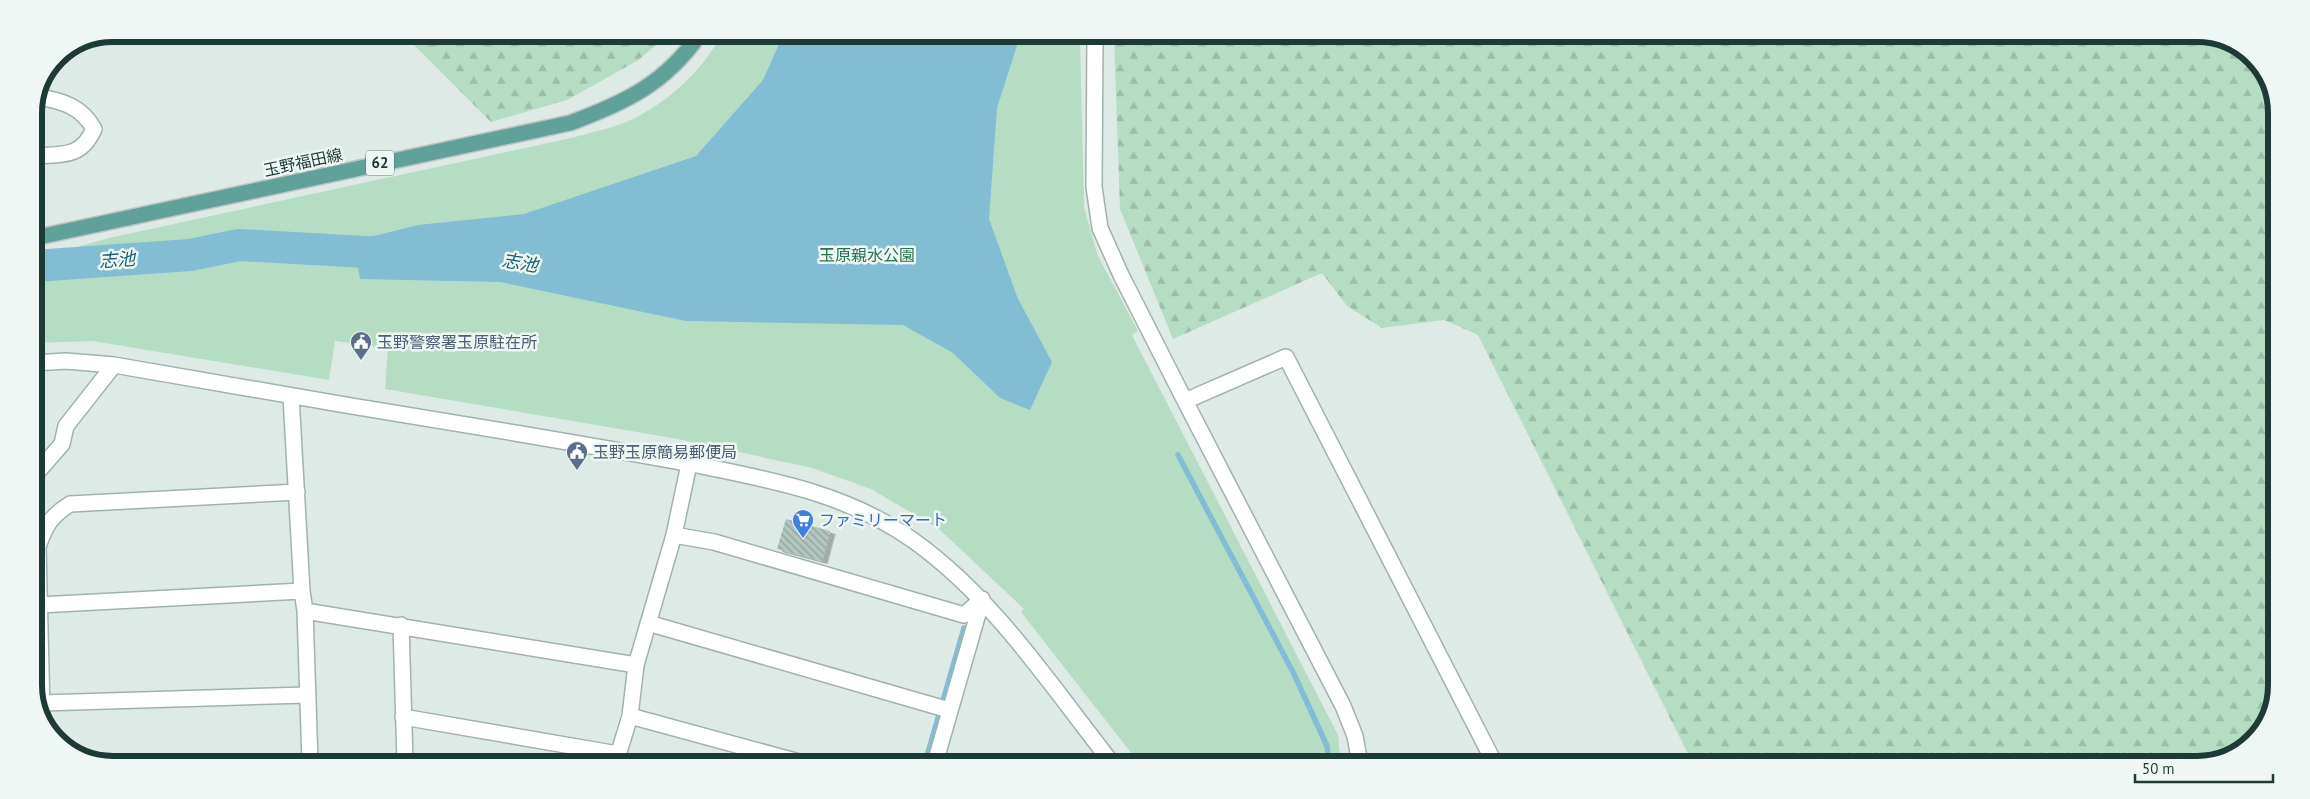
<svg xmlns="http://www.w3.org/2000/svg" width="2310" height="799" font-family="'PT Sans','Noto Sans JP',sans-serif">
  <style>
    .green { fill: #b5ddc4 }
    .forest { fill: url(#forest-firs) }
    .water { fill: #82bdd3 }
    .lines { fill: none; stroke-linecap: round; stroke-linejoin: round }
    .stream { stroke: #82bdd3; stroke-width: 5.5 }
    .river { stroke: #82bdd3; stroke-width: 32 }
    .building { fill: url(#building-back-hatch); filter: url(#shadow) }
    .minor-casing { stroke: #a1b2ae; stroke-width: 18 }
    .major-casing { stroke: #bcc4c3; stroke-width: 18 }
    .minor { stroke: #fff; stroke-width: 15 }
    .major { stroke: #60a299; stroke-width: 15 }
    .labels { text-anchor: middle; stroke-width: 5; stroke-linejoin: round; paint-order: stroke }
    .shield { fill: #eef7f3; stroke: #5c736f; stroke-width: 1 }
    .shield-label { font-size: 15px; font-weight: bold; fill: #1e3a36 }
    .street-label { font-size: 16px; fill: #1e3a36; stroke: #eef7f3 }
    .park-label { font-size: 16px; fill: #27734d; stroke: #eef7f3 }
    .service-label { font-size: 16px; fill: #4e5e75; stroke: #eef7f3; text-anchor: start }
    .shop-label { font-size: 16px; fill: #366cbe; stroke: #eef7f3; text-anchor: start }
    .water-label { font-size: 18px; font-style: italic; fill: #175d78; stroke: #eef7f3 }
    .rim { fill: none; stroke: #1e3a36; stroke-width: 6 }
  </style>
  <defs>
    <pattern id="forest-firs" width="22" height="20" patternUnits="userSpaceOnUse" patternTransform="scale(1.25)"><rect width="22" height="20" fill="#b5ddc4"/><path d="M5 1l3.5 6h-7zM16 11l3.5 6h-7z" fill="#9bbea9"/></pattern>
    <pattern id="building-back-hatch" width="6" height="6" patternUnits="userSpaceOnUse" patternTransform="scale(1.25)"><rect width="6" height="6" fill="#b3c5bf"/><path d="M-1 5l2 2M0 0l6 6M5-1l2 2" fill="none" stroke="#91a19c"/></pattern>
    <filter id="shadow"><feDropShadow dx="5.5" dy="3" stdDeviation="0" flood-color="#0004"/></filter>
  </defs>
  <rect width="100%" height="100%" fill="#deeae6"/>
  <path class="green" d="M721,35l359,1 4,172 14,48 40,75 -6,4 206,400 3,29 -202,-1 -118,-151 3,-3 -85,-80 -68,-40 -59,-21 -134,-29 -293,-50 3,-41 -53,-7 -6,39 -236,-39 -59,2v-84l75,-21 462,-100c18,-5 38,-9 55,-16 38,-16 77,-51 95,-87z"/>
  <path class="forest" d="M403,34l265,1 -31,26 -70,39 -76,22z
    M1114,36l1108,2 38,27 16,43 -4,603 -27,38 -49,16 -503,-1 -215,-429 -34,-15 -62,8 -35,-22 -25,-33 -149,66 -53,-130z"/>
  <path class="water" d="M783,35l237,1 -23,72 -8,111 29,80 34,63 -22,48 -30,-12 -47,-45 -50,-28 -217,-4 -186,-39 -140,-3 -6,-38 64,-16 106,-11 172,-58 67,-76z"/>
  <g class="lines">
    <path class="stream" d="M1178,455l116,219 33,72 2,18
      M925,763l39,-135"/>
    <path class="river" d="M34,266l156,-11 49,-10 161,9"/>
  </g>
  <path class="building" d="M786,519l44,12 -8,30 -45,-12z"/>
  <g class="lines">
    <g class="minor-casing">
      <path id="minor" d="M1095,36l-1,151 6,41 21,47 64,126 158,305 12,30 5,28
        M34,156c29,-2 47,2 60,-27 -12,-22 -31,-28 -55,-32
        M34,363l32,-2 48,4c134,24 267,46 401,68 59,10 118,20 177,31 79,16 155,29 222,77 81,58 137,145 198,222
        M291,396l11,195 3,20 5,151
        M1185,401l101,-44 209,407
        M34,476l28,-32 4,-18 48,-61
        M674,535l40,7 250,73 18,-16
        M39,605l263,-14
        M305,611l331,54
        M648,623l301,87
        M401,625l4,137
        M42,703l264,-8
        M42,711l-4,-164c7,-21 13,-31 32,-43l227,-12
        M630,716l169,46
        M403,717l215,37
        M616,762l14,-46 6,-51 38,-130 15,-71
        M935,763l47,-163"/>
    </g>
    <g class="major-casing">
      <path id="major" d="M34,238l536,-115c54,-20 95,-39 129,-88"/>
    </g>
    <use href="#minor" class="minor"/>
    <use href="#major" class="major"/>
  </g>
  <defs>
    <g id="civic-pin" transform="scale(1.125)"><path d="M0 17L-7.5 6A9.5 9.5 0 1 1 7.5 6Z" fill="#5c6f8a" stroke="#eef7f3"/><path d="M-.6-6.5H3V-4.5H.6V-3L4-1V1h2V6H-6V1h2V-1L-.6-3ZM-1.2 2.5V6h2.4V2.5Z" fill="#fff"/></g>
    <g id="supermarket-pin" transform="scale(1.125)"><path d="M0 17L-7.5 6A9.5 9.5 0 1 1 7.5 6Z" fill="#3f7fe0" stroke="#eef7f3"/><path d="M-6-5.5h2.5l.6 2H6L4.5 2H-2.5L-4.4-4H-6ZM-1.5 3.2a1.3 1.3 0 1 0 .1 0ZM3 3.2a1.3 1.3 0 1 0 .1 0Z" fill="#fff"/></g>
  </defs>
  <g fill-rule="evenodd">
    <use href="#civic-pin" x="361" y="342"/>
    <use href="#civic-pin" x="577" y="452"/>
    <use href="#supermarket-pin" x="803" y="520"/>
  </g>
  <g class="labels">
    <rect class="shield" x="366" y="150.5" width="28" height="25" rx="4"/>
    <g class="shield-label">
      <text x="380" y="168">62</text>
    </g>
    <g class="street-label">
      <text transform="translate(303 162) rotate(-12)" y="6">玉野福田線</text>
    </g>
    <g class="park-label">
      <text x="867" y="261">玉原親水公園</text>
    </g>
    <g class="service-label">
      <text x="377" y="348">玉野警察署玉原駐在所</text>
      <text x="593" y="458">玉野玉原簡易郵便局</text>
    </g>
    <g class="shop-label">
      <text x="819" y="526">ファミリーマート</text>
    </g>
    <g class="water-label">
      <text transform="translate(117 260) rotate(-4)" y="6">志池</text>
      <text transform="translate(520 263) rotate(9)" y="6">志池</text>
    </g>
  </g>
  <path d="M0 0H2310V799H0ZM113 42H2197A71 71 0 0 1 2268 113V685A71 71 0 0 1 2197 756H113A71 71 0 0 1 42 685V113A71 71 0 0 1 113 42Z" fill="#eef7f3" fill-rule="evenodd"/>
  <path class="rim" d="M113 42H2197A71 71 0 0 1 2268 113V685A71 71 0 0 1 2197 756H113A71 71 0 0 1 42 685V113A71 71 0 0 1 113 42Z"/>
  <path d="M2135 774v8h138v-8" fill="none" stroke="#1e3a36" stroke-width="2.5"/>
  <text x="2142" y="774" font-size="15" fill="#1e3a36" stroke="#eef7f3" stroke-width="4" paint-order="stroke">50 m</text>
</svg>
